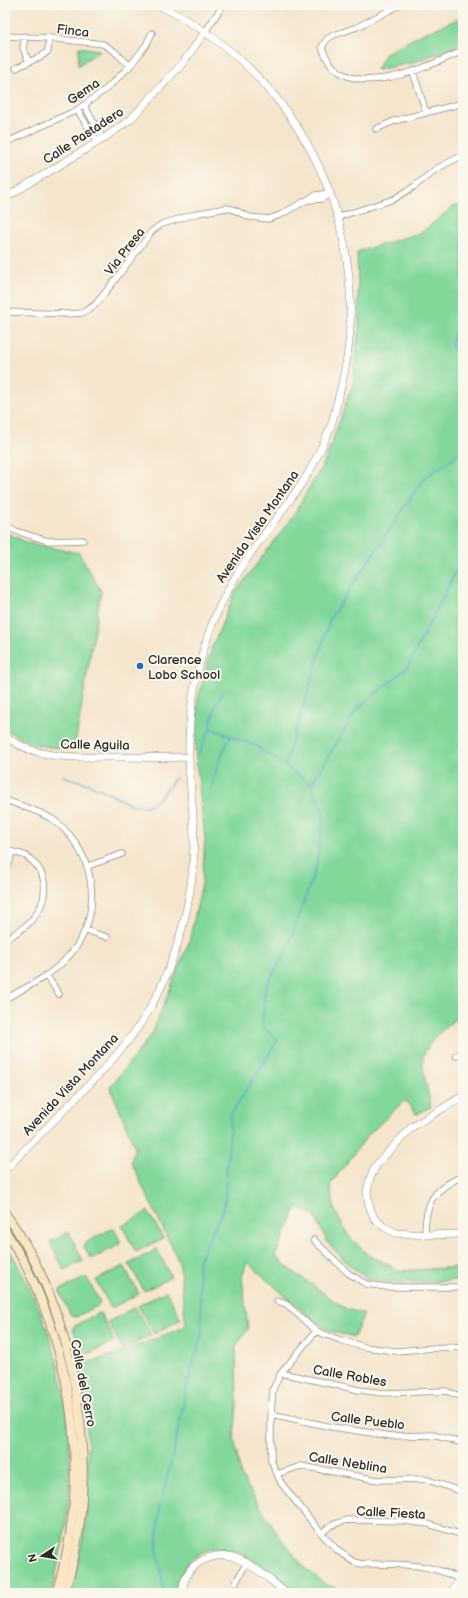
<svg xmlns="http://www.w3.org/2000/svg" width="468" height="1598" font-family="'Balsamiq Sans',sans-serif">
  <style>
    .green { fill: #82d89b; stroke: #568263 }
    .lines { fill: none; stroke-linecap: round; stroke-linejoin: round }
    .stream { stroke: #57a6d1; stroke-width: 1.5 }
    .minor-casing { stroke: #90887c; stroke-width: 7 }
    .tertiary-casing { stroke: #90887c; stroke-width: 8 }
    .secondary-casing { stroke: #90887c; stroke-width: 10 }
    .minor { stroke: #fff; stroke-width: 5.5 }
    .tertiary { stroke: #fff; stroke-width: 7 }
    .secondary { stroke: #f9e7c3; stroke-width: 8 }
    .poi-dot { fill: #1f6fb2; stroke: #fbf7ec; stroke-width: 1.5 }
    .labels { text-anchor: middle; stroke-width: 4; stroke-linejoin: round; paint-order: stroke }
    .street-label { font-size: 13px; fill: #2b2b2b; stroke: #fbf7ec }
    .poi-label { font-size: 13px; fill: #2b2b2b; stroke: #fbf7ec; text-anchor: start }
  </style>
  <rect width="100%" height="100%" fill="#fbf7ec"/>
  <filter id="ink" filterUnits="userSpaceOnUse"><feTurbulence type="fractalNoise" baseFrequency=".025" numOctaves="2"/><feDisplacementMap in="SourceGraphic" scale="8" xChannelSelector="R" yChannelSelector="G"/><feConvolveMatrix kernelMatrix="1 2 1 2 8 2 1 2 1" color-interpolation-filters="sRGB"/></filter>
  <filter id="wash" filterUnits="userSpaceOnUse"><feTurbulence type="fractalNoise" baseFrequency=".012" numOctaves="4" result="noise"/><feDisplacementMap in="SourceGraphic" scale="16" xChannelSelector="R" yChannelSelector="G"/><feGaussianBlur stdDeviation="0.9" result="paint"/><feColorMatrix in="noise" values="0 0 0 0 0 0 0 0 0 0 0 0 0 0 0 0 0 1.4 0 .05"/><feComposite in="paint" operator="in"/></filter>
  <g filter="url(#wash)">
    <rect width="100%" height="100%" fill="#f5e5cd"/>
    <path class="green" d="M463,17v27l-51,19 -36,7 10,-17 38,-20z
      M79,47l21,3 -22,16z
      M463,203v811c-11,6 -38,30 -40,43 -2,9 6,39 8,50l-15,7 -11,-14 -37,35 -38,50 5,26 13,24 20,20 22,10 6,6 67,-4v13l-68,3 -27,-4 -19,-14 -21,-22 -14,-28 -17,-8 -22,49 17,15 54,38 18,5 -10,23 -21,-5 -18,-10 -68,-60 -5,15 6,52 -12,17 1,61 -3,31 7,38 37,59 26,32 21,17 23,9h-51l-32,-26 -28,-16 -23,-3 -13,5 -13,9 -10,19 -3,12h-104c3,-17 8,-34 11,-51 10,-54 8,-123 -6,-176l47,-14 63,-26 -7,-64 -48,-100 4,-15 -25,-60 42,-53 37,-92 13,-59 3,-45 -10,-87 3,-52 14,-52 23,-54 57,-76 33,-56 28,-77 6,-59 -2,-73 65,-20 31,-25z
      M5,532l23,11 51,10 22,38 -25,148 1,8c-34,2 -43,-1 -72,-18z
      M148,1211l15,27 -27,14 -14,-26z
      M111,1229h3l6,12 -1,4 -25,13 -4,-1 -6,-11 1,-3z
      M69,1232l14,29 -19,9 -14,-28z
      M5,1242c19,33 36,66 47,102 17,51 22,125 14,178 -3,24 -9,47 -15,71h-46z
      M157,1249l14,28 -27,14 -15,-27z
      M124,1266l15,28 -28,14 -15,-28z
      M86,1277l1,1 13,24 -1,3 -23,12 -5,-1 -11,-23v-3z
      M166,1291l15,28 -27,15 -16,-28z
      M135,1307l16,28 -28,15 -15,-28z
      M98,1313l3,1 12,24v4l-25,12 -3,-1 -12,-23v-3z"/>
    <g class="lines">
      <path class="stream" d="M463,310l-12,35 12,17
        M199,754l11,-26 5,-21 8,-17
        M285,765l45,-146 94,-141 36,-25 3,-16
        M63,776c10,4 22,6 32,11 14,5 37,22 51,19 12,-3 22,-18 29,-28
        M312,783l45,-74 50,-41 56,-111
        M211,790c5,-19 10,-38 20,-54
        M164,1593l-7,-46 3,-42 13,-50 15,-74 14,-47 -4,-73 26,-53 7,-94 47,-74 -16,-14 3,-38 21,-36 30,-85 8,-54 -8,-15 -5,-14 -55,-38 -46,-18"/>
    </g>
  </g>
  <g filter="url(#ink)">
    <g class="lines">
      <g class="minor-casing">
        <path id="minor" d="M400,5l-43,22 -23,8 -7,4 -5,8c19,61 102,21 141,4
          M205,32l18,-27
          M5,36l44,2 54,6 11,7 16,15
          M25,36l-2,12 6,14
          M16,68l26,-12 6,-5 1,-13
          M413,72l13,40
          M84,105l19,34
          M77,110l21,32
          M376,129l18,-8 69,-18
          M5,143l72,-33 29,-21 24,-23 16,-21 6,-12
          M309,200l13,-1 8,-6
          M338,217l56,-18 21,-13 21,-17 27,-14
          M5,312l64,2 13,-1 7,-4 6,-4 17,-21 40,-53 10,-7 37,-11 27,-5 6,1 17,8 20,2 11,-4 36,-20 14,-2
          M5,525l11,6 32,10 35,-1
          M5,800c16,6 36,11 50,21 44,34 50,101 9,140 -16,16 -39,27 -59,38
          M5,850c6,2 15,3 21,6 25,17 23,45 4,66 -7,7 -17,13 -25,18
          M88,866l34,-12
          M5,869l5,-8 1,-10
          M85,930l22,7
          M46,975l13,19
          M456,1056l7,-4
          M425,1235c0,-33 8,-46 38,-59
          M314,1240l34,33 18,11 21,3h76
          M277,1301l9,3 30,27 24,9 24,7 32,4 51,-4 16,1
          M316,1331l-35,42 -8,16 -2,25v46l10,23 40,50 17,18 16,11 8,2c34,0 72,-2 101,18
          M281,1373l78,17 25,3 62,-2 17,6
          M271,1414l61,13 60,9 41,-1 30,8
          M277,1474l24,-8 77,14 47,-1 38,13
          M321,1533l11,-8 15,-5 58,1 23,3 35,11
          M236,1582l11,-20"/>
      </g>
      <g class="tertiary-casing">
        <path id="tertiary" d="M5,198l98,-59 28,-20 51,-55 23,-32
          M5,736c32,25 75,21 113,21 24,0 47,1 71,0
          M463,1096l-51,31 -35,37 -7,14 -3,14 2,13 5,13 10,9 12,6 29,2 38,-1
          M5,1170c21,-21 41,-42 62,-63 29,-29 61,-61 82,-97 28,-48 45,-113 45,-168 0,-27 -4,-54 -5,-81 -1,-38 4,-77 15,-113 9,-31 23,-59 40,-85 20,-31 44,-57 63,-88 8,-13 15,-28 21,-42 4,-8 6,-17 8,-26 6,-22 11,-43 13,-66 13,-141 -62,-275 -191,-336
          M182,1593c1,-13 6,-24 18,-31 33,-20 61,11 86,31
          M451,1593l8,-13 4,-14"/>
      </g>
      <g class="secondary-casing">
        <path id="secondary" d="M5,1213c73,98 99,265 59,380
          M5,1230c6,11 13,21 19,32 51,100 67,223 32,331"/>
      </g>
      <use href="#minor" class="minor"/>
      <use href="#tertiary" class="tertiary"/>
      <use href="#secondary" class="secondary"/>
    </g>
  </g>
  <circle class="poi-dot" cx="140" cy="666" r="4"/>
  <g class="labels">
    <g class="street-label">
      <text transform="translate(73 30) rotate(7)" y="5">Finca</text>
      <text transform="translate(83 91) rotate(-34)" y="5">Gema</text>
      <text transform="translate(83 135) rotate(-33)" y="5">Calle Pastadero</text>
      <text transform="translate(124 251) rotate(-52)" y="5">Via Presa</text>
      <text transform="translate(257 526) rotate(-55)" y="5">Avenida Vista Montana</text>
      <text transform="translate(95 744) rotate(1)" y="5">Calle Aguila</text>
      <text transform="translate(70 1084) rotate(-47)" y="5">Avenida Vista Montana</text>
      <text transform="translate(350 1375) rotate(10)" y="5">Calle Robles</text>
      <text transform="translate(84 1383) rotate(79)" y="5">Calle del Cerro</text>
      <text transform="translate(368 1420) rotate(7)" y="5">Calle Pueblo</text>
      <text transform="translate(348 1462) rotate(9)" y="5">Calle Neblina</text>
      <text transform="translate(391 1512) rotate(3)" y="5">Calle Fiesta</text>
    </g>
    <g class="poi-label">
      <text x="148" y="664">Clarence<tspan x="148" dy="15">Lobo School</tspan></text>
    </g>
  </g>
  <rect width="468" height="1598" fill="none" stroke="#fbf7ec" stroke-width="20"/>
  <g transform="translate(42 1556) rotate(258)" stroke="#fbf7ec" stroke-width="3" paint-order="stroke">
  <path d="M0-3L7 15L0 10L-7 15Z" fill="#2b2b2b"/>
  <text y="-6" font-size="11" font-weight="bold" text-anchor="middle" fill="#2b2b2b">N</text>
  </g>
</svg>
